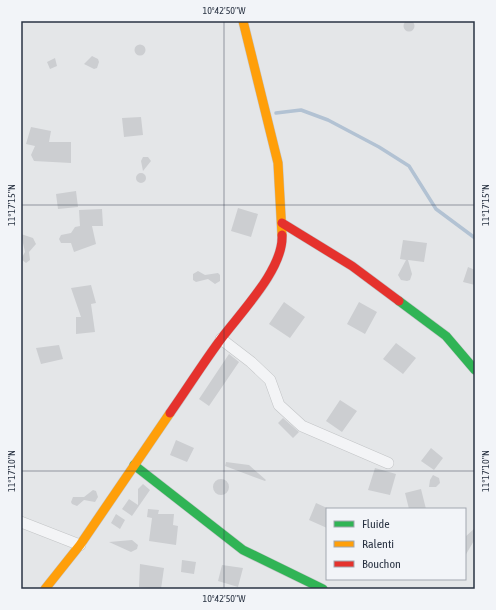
<svg xmlns="http://www.w3.org/2000/svg" width="496" height="610" font-family="'Asap Condensed',sans-serif">
  <style>
    .lines { fill: none; stroke-linecap: round; stroke-linejoin: round }
    .stream { stroke: #b2c2d3; stroke-width: 3.5 }
    .building { fill: #ccced1 }
    .street-casing { stroke: #c2c4c6; stroke-width: 12 }
    .fast-casing { stroke: #c2c4c6; stroke-width: 10 }
    .slow-casing { stroke: #c2c4c6; stroke-width: 10 }
    .jam-casing { stroke: #c2c4c6; stroke-width: 10 }
    .street { stroke: #f3f4f6; stroke-width: 11 }
    .fast { stroke: #30b455; stroke-width: 9 }
    .slow { stroke: #ff9f0a; stroke-width: 9 }
    .jam { stroke: #e5322d; stroke-width: 9 }
    .ticks { fill: none; stroke: #2a3343; stroke-width: 1; stroke-opacity: 0.45 }
    .neatline { fill: none; stroke: #2a3343; stroke-width: 1.5 }
    .ticks-label { font-size: 10px; text-anchor: middle; fill: #2a3343 }
  </style>
  <rect width="100%" height="100%" fill="#e4e6e8"/>
  <g class="lines">
    <path class="stream" d="M276,113l25,-3 27,10 51,27 30,19 27,43 39,29"/>
  </g>
  <path class="building" d="M403.5 26a5.5 5.5 0 1 1 11 0a5.5 5.5 0 1 1-11 0Z
    M134.5 50a5.5 5.5 0 1 1 11 0a5.5 5.5 0 1 1-11 0Z
    M92,56l6,3 1,3 -2,6 -3,1 -10,-5z
    M55,58l2,8 -7,3 -3,-7z
    M141,117l2,18 -19,2 -2,-19z
    M31,127l20,4 -2,11h22v21l-37,-2 -3,-6 4,-9 -9,-2z
    M143,157h5l3,4 -8,10 -2,-10z
    M136 178a5 5 0 1 1 10 0a5 5 0 1 1-10 0Z
    M76,191l2,16 -20,2 -2,-15z
    M238,208l20,6 -7,23 -20,-6z
    M102,209l1,17h-11l4,18 -22,8 -3,-9h-10l-2,-4 2,-4 10,-2 4,-6 5,-1 -1,-16z
    M21,234l12,4 3,6 -7,8 1,8 -4,3 -5,-4 4,-7z
    M403,240l24,3 -3,19 -16,-2 4,14 -2,6 -3,1 -6,-1 -3,-5 8,-15 -6,-1z
    M468,267l7,3v15l-12,-3z
    M198,271l7,4 13,-2 2,2v6l-5,3 -7,-5 -12,3 -3,-2v-6z
    M91,285l5,18 -5,1 4,28 -19,2v-17h5l-10,-29z
    M284,302l21,15 -15,21 -21,-14z
    M359,302l18,10 -12,22 -18,-10z
    M396,343l20,15 -13,16 -20,-15z
    M59,345l4,14 -22,5 -5,-16z
    M229,354l10,8 -30,44 -10,-7z
    M340,400l17,11 -15,21 -16,-11z
    M283,418l16,14 -6,6 -15,-15z
    M176,440l18,8 -7,14 -17,-7z
    M431,448l12,10 -9,12 -13,-9z
    M226,462l23,3 17,15 -1,1 -40,-15z
    M375,468l21,6 -6,21 -22,-5z
    M433,475l6,3 1,5 -4,4h-7l1,-7z
    M213 487a8 8 0 1 1 16 0a8 8 0 1 1-16 0Z
    M143,484l7,6 -18,26 -10,-7 7,-10 9,6v-16z
    M421,489l5,20h-17l-4,-16z
    M93,490l3,1 2,6 -3,5 -11,-2 -7,6 -5,-2 -1,-2 2,-5h11z
    M316,503l11,5v20l-18,-8z
    M148,509l11,1 -1,4h16l-1,11 5,1 -2,19 -27,-4 3,-23 -5,-1z
    M116,514l9,6 -5,9 -9,-6z
    M475,528v11l-10,17v-19z
    M132,540l6,5 -1,4 -6,3 -22,-10z
    M182,560l14,2 -2,12 -13,-2z
    M140,564l24,4 -3,21 -22,-2z
    M222,565l21,3 -5,19 -20,-6z"/>
  <g class="lines">
    <g class="street-casing">
      <path id="street" d="M221,339l30,23 19,18 9,25 23,21 86,37
        M21,522l59,23"/>
    </g>
    <g class="fast-casing">
      <path id="fast" d="M399,301l47,35 29,34
        M134,465l109,85 80,39"/>
    </g>
    <g class="slow-casing">
      <path id="slow" d="M243,21l35,142 4,72
        M45,589l35,-44 90,-132"/>
    </g>
    <g class="jam-casing">
      <path id="jam" d="M282,223l70,43 47,35
        M170,413c17,-24 33,-50 51,-74 19,-26 63,-70 61,-104"/>
    </g>
    <use href="#street" class="street"/>
    <use href="#fast" class="fast"/>
    <use href="#slow" class="slow"/>
    <use href="#jam" class="jam"/>
  </g>
  <path class="ticks" d="M224,21v568M21,205h454M21,471h454"/>
  <rect width="496" height="610" fill="none" stroke="#f2f4f8" stroke-width="44"/>
  <rect x="326" y="508" width="140" height="72" fill="#f2f4f8" stroke="#a2a7b0"/>
  <rect x="334" y="521" width="20" height="6" fill="#30b455" stroke="#a2a7b0"/>
  <text x="362" y="528" font-size="12" fill="#2a3343">Fluide</text>
  <rect x="334" y="541" width="20" height="6" fill="#ff9f0a" stroke="#a2a7b0"/>
  <text x="362" y="548" font-size="12" fill="#2a3343">Ralenti</text>
  <rect x="334" y="561" width="20" height="6" fill="#e5322d" stroke="#a2a7b0"/>
  <text x="362" y="568" font-size="12" fill="#2a3343">Bouchon</text>
  <rect x="22" y="22" width="452" height="566" class="neatline"/>
  <g class="ticks-label">
    <text x="224" y="14">10°42'50"W</text>
    <text transform="translate(11 205) rotate(-90)" y="4">11°17'15"N</text>
    <text transform="translate(485 205) rotate(-90)" y="4">11°17'15"N</text>
    <text transform="translate(11 471) rotate(-90)" y="4">11°17'10"N</text>
    <text transform="translate(485 471) rotate(-90)" y="4">11°17'10"N</text>
    <text x="224" y="602">10°42'50"W</text>
  </g>
</svg>
